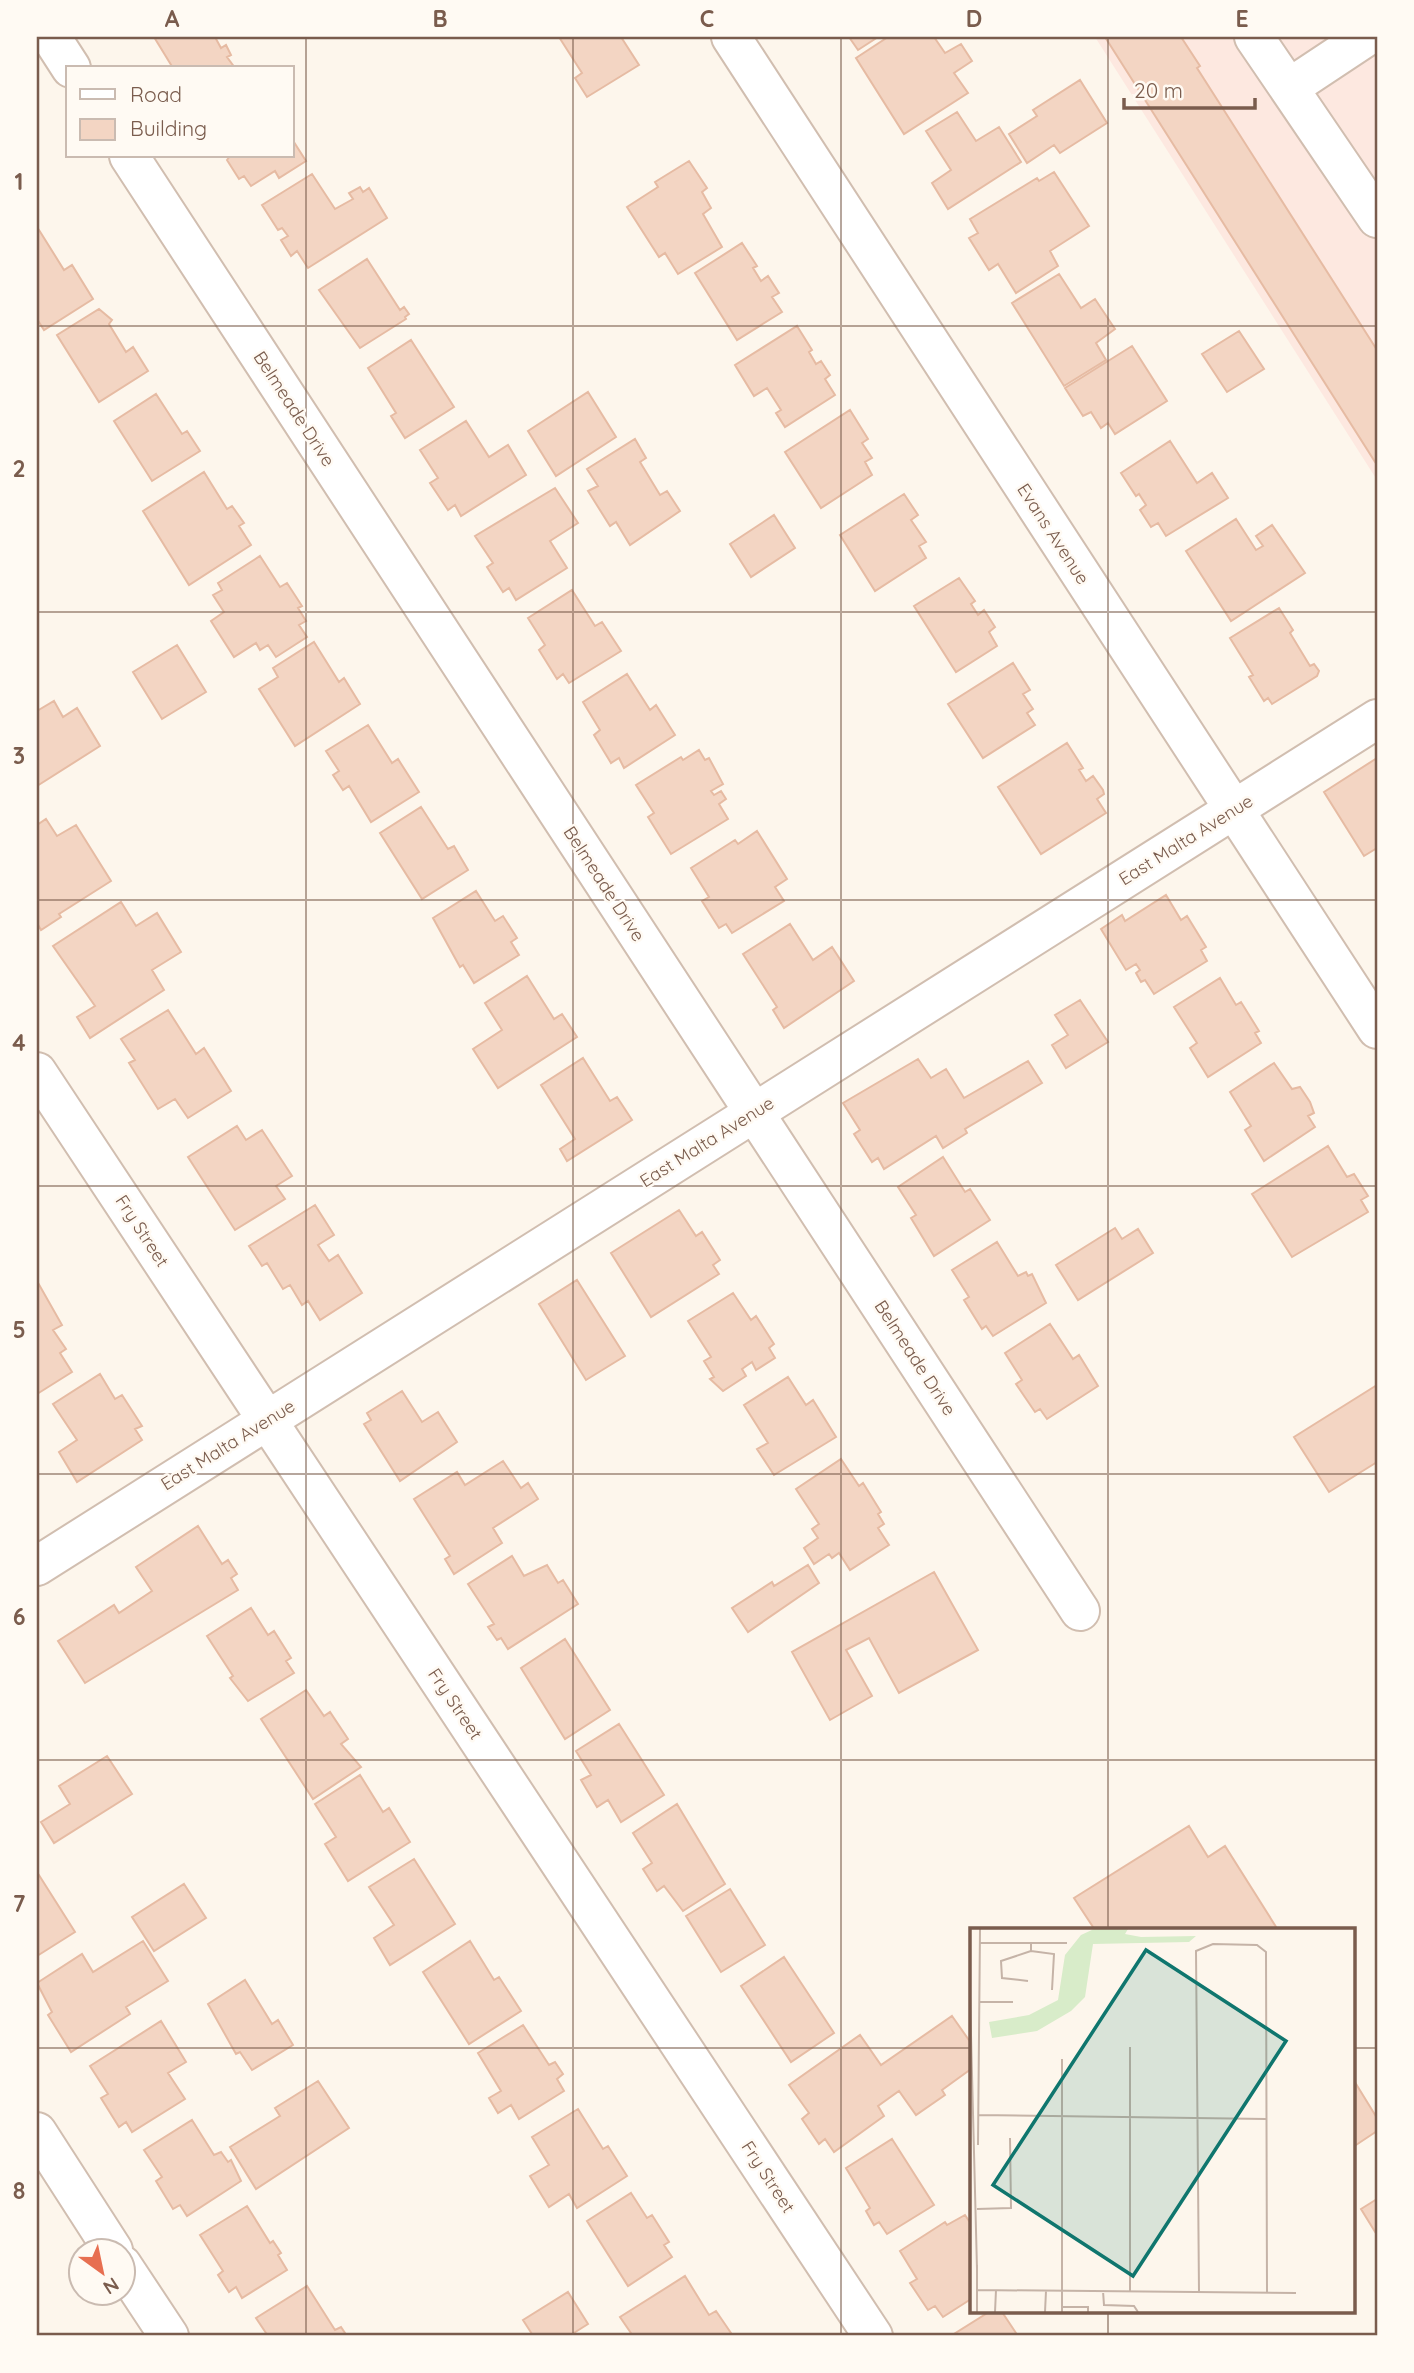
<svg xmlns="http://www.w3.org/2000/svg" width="1414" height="2373" font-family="Quicksand,sans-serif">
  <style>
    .commercial { fill: #fde8e0 }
    .building { fill: #f3d5c3; stroke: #e6bba3; stroke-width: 2 }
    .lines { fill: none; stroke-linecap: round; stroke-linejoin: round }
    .minor-casing { stroke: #d1beb0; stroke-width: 42 }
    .minor { stroke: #fff; stroke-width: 38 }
    .grid { fill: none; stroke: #7a5c4d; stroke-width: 2; stroke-opacity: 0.55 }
    .labels { text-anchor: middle; stroke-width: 5; stroke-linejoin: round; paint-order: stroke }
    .street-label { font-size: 18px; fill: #7a5c4d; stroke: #fffaf3 }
    .inset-road { fill: none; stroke: #c5b3a7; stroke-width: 2 }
    .view { fill: #0f766e; fill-opacity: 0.15; stroke: #0f766e; stroke-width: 3.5 }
    .inset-edge { fill: none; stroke: #7a5c4d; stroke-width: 3.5 }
    .neatline { fill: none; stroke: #7a5c4d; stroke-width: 2.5 }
    .grid-label { font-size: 23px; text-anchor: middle; font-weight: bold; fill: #7a5c4d }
  </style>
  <rect width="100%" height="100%" fill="#fdf6ec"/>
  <path class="commercial" d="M1095,37h282v443z"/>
  <path class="building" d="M154,37h61l6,11 5,-3 5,10 -4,2 8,11h-62z
    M559,37h62l18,28 -52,32 -12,-19 7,-5z
    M849,37h29l-20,13z
    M888,37h46l11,16 16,-9 11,17 -18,12 14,20 -64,41 -48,-76z
    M1105,37h76l19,29 -3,2 180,282v115z
    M1080,80l27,43 -47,30 -6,-8 -27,18 -18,-29 28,-18 -4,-6z
    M957,112l19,29 23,-14 22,35 -73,47 -16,-26 19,-13 -25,-39z
    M292,139l14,22 -27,17 -4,-7 -24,15 -7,-10 -5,3 -12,-19 3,-4h62z
    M689,161l18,27 -5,4 9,16 -8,6 19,33 -44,27 -13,-21 -6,4 -32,-50 31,-20 -3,-5z
    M1054,172l35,54 -39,25 8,15 -42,27 -18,-29 -9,6 -20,-32 9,-5 -8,-14 67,-41 2,3z
    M312,174l23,35 18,-10 -4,-6 11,-6 3,5 6,-4 18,30 -79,50 -11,-17 -6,5 -10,-16 7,-4 -6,-8 -4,2 -16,-25z
    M39,230l25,40 8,-5 21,34 -49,31 -7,-11v-87z
    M742,243l15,23 -4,2 8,13 7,-5 11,17 -7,4 10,15 -45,28 -42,-67z
    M367,259l33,51 4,-3 5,7 -4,3 1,2 -46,29 -41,-58z
    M1059,274l22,34 14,-9 20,30 -19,14 10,17 -42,26 -52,-83z
    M99,309l13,11 -3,4 17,28 7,-5 15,24 -49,31 -42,-67z
    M797,326l15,24 -3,2 7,12 5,-3 9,14 -5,4 10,16 -50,32 -9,-14 5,-3 -14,-22 -13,8 -19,-31z
    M1239,331l25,38 -37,23 -25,-38z
    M411,340l43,67 -49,31 -14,-22 5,-3 -28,-45z
    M1132,346l35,55 -52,33 -7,-11 -7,5 -10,-16 -8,4 -18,-28z
    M588,392l28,45 -60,39 -28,-45z
    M156,394l26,40 5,-3 13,20 -48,30 -38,-60z
    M850,410l18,29 -6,4 10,15 -7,4 7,13 -51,33 -36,-56z
    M466,421l23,36 19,-12 18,30 -65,41 -6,-11 -7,5 -18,-27 8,-5 -18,-28z
    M635,439l11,19 -6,4 20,33 7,-4 13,20 -50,34 -14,-23 -6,4 -22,-35 10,-5 -11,-17z
    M1170,441l27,42 15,-10 16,25 -62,38 -8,-13 -7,4 -11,-17 6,-5 -7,-11 -3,2 -15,-23z
    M204,472l23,37 5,-3 12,17 -5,3 12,19 -62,40 -46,-74z
    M555,488l23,35 -28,18 17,27 -51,32 -7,-12 -6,4 -16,-25 6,-4 -18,-27z
    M904,494l14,21 -7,5 15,22 -7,4 7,12 -51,33 -35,-56z
    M774,515l21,33 -44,29 -21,-33z
    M1236,519l20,31 7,-4 -7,-10 16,-11 33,48 -74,48 -45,-70z
    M260,556l20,31 7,-4 15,23 -4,2 8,13 -7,4 8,12 -31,20 -8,-12 -8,5 -4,-7 -22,14 -23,-36 13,-9 -11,-17 9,-5 -4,-7z
    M959,578l16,23 -4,3 7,11 6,-5 11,17 -6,5 8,14 -41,26 -42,-66z
    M572,590l23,36 7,-4 19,29 -52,32 -6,-9 -6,5 -18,-29 6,-5 -17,-27z
    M1279,608l14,22 -3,3 20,33 4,-2 5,7 -2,5 -45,28 -4,-6 -4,3 -15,-24 4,-2 -23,-37z
    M314,642l25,40 5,-4 16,26 -65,42 -36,-57 19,-12 -5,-9z
    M177,645l29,47 -44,27 -29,-47z
    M1013,663l17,27 -7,4 10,15 -6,4 8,12 -52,33 -35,-54z
    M627,674l23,36 6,-5 19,30 -51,33 -5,-10 -8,5 -17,-28 6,-5 -17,-28z
    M54,701l9,16 14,-9 23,38 -63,40v-75z
    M368,725l24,38 6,-4 21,33 -48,30 -22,-36 -6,4 -10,-15 6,-4 -13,-20z
    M1067,743l16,25 -4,2 7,11 7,-5 10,14 1,4 -7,5 9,14 -65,41 -43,-67z
    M699,750l6,10 4,-2 14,26 -12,7 3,4 7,-4 5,8 -7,5 9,15 -57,35 -23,-37 6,-4 -18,-28 45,-28 2,3z
    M1377,758v90l-13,8 -40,-64z
    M421,807l27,42 6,-3 14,24 -46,29 -42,-66z
    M46,819l11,17 19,-11 35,56 -52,33 2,3 -20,13 -4,-7v-98z
    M757,831l30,48 -12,8 9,14 -52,32 -6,-9 -7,4 -17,-27 7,-4 -18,-29 44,-28 3,4z
    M476,891l19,30 8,-5 14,22 -6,4 8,13 -45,28 -11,-18 -3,2 -27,-49z
    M1166,895l15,25 6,-4 19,31 -5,3 6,11 -53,33 -9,-14 -4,2 -5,-9 4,-3 -4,-6 -10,6 -25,-41 21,-14 3,6z
    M121,902l15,24 21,-13 24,39 -29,18 12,20 -74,48 -13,-21 18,-11 -42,-60z
    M790,924l23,36 19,-13 22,34 -70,47 -11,-18 4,-3 -34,-53z
    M527,976l27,43 8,-5 15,23 -79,51 -25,-39 29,-19 -17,-27z
    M1220,978l16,27 5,-3 18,29 -4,2 6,10 -53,34 -18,-29 7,-5 -23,-36z
    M1080,1000l28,42 -42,26 -14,-23 16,-10 -13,-20z
    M168,1010l28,44 8,-6 27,43 -43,27 -13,-19 -17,10 -29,-46 6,-3 -14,-21z
    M583,1058l27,43 7,-4 15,23 -65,41 -7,-12 15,-10 -34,-54z
    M918,1059l13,19 15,-9 18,29 64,-37 14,22 -77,46 2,4 -24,15 -7,-12 -52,33 -6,-11 -6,4 -18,-28 6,-4 -17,-27z
    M1274,1063l18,26 8,-2 10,15 4,11 -6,3 7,11 -51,34 -19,-31 6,-4 -21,-34z
    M237,1126l9,14 16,-10 30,46 -16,10 9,13 -50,31 -47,-73z
    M1328,1146l19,31 7,-3 14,22 -7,4 7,12 -76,45 -40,-63z
    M943,1157l22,35 5,-3 20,31 -56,36 -23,-38 5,-3 -18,-28z
    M315,1205l19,30 -16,10 11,16 9,-6 24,38 -42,27 -12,-19 -6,4 -12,-20 -7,4 -16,-26 -5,3 -13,-20z
    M679,1210l17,26 6,-4 18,28 -7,5 6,9 -68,43 -40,-64z
    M1115,1228l7,11 16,-10 15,24 -75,47 -22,-35z
    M997,1242l21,34 8,-4 2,4 4,-2 14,29 -53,33 -7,-10 -4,3 -18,-29 5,-3 -17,-27z
    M577,1280l48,76 -39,24 -47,-76z
    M37,1281l25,44 -9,5 13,19 -6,4 12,19 -35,22z
    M733,1293l18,27 5,-4 18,28 -5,4 6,10 -19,12 -4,-8 -10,7 4,7 -23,15 -13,-12 4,-2 -10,-16 7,-4 -23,-36z
    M1050,1324l23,35 6,-4 19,31 -51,33 -7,-10 -5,3 -19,-28 6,-4 -17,-27z
    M100,1374l15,25 7,-4 20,31 -7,3 7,11 -65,42 -18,-30 18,-12 -24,-36z
    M788,1377l18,28 7,-5 23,37 -62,38 -17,-26 11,-6 -24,-38z
    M1377,1385v77l-48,30 -35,-55z
    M402,1391l20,31 16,-10 19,30 -57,39 -36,-57 7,-4 -4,-7z
    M841,1459l18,27 4,-3 18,29 -3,2 6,10 -6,4 11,17 -39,25 -11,-17 -7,5 -3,-4 -15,10 -10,-16 14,-10 -6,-9 7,-5 -23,-35z
    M503,1461l18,27 7,-5 10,16 -45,29 9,15 -48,31 -9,-15 5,-3 -36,-57 43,-27 8,13z
    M198,1526l24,38 6,-4 9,14 -6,4 7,12 -153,93 -27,-42 56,-36 5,8 33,-22 -16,-24z
    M512,1556l12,20 23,-11 11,18 5,-3 15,24 -70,45 -7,-11 -4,2 -9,-13 6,-3 -26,-40z
    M808,1565l11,18 -71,49 -16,-24 40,-26 2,4z
    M934,1572l44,78 -79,43 -30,-55 -23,12 26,46 -42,24 -38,-68z
    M251,1608l17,27 6,-4 17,27 -5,3 8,12 -46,28 -18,-23 3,-2 -26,-40z
    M565,1639l45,71 -45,29 -44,-71z
    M306,1690l18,26 6,-4 18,27 -7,5 20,23 -48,32 -52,-80z
    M619,1724l45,71 -43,27 -13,-22 -11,7 -16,-27 10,-5 -15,-24z
    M107,1756l25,38 -78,49 -13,-21 29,-18 -11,-18z
    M360,1775l23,37 6,-4 21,34 -62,39 -23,-37 11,-7 -21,-33z
    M677,1804l48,80 -42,27 -19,-25 -7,5 -14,-22 9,-6 -19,-30z
    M1189,1826l19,31 17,-11 53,84h-183l-21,-32z
    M414,1859l41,65 -65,41 -16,-27 20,-13 -25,-38z
    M37,1872l38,60 -38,24z
    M184,1884l22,34 -52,33 -22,-34z
    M730,1889l35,56 -44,27 -35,-56z
    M143,1941l25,40 -42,26 4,7 -59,38 -23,-37 4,-3 -15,-29 45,-29 11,18z
    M470,1941l24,39 5,-3 22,34 -52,33 -46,-72z
    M784,1957l50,76 -43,29 -50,-76z
    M245,1980l27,44 6,-4 15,25 -41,25 -12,-18 -4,2 -28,-50z
    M952,2016l19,27v26l-29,21 3,5 -29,20 -17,-24 -21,15 6,10 -50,36 -9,-13 -6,5 -17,-25 7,-6 -20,-28 71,-50 21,30z
    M161,2021l25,41 -18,11 17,26 -53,33 -6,-10 -7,5 -18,-29 7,-4 -18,-28z
    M523,2025l26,40 6,-3 8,12 -6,5 7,12 -45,28 -8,-14 -13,8 -9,-15 12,-7 -23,-38z
    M1353,2079l24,39v13l-24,16z
    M318,2081l31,47 -93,61 -26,-42 50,-31 -5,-8z
    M578,2109l25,40 5,-3 19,30 -50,32 -8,-14 -20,13 -19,-31 19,-11 -17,-28z
    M192,2120l22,35 7,-3 7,10 3,-2 10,21 -54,35 -7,-11 -7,4 -17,-28 6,-4 -18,-27z
    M892,2139l42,66 -47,29 -8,-12 -5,3 -8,-14 4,-3 -24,-40z
    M631,2193l16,25 5,-3 17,27 -5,3 8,12 -44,29 -41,-65z
    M1377,2199v36l-16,-26z
    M247,2206l23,37 3,-2 8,12 -3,2 9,15 -45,28 -6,-11 -7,5 -11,-17 5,-4 -23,-36z
    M965,2215l6,9v75l-28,18 -8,-11 -7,4 -18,-27 7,-4 -17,-28 45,-29 2,3z
    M685,2276l24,39 7,-4 17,25h-100l-13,-19z
    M307,2286l28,44 6,-3 6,9h-79l-12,-18z
    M568,2292l20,32 -19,12h-41l4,-2 -9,-14z
    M989,2312h13l16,24h-62l-2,-2z"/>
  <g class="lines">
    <g class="minor-casing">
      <path id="minor" d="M51,37l20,31
        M731,37l646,992
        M1254,37l123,181
        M1289,88l77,-51
        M129,156l951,1455
        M37,1072l836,1264
        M37,1566l1340,-847
        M37,2132l76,118
        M122,2265l47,71"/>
    </g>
    <use href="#minor" class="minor"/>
  </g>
  <path class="grid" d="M306,37v2299M573,37v2299M841,37v2299M1108,37v1893M37,326h1340M37,612h1340M37,900h1340M37,1186h1340M37,1474h1340M37,1760h1340M37,2048h934M1353,2048h24M1108,2312v24"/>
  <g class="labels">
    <g class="street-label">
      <text transform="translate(294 409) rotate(57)" y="6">Belmeade Drive</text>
      <text transform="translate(1053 534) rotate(57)" y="6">Evans Avenue</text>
      <text transform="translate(1186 840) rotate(-32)" y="6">East Malta Avenue</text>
      <text transform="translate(604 884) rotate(57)" y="6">Belmeade Drive</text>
      <text transform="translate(707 1142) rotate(-32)" y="6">East Malta Avenue</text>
      <text transform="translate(142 1231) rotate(57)" y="6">Fry Street</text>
      <text transform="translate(915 1358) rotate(57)" y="6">Belmeade Drive</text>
      <text transform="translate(228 1445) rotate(-32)" y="6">East Malta Avenue</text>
      <text transform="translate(455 1704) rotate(56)" y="6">Fry Street</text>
      <text transform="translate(768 2177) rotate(57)" y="6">Fry Street</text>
    </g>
  </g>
  <g transform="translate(970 1928)">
    <rect width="385" height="385" fill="#fdf6ec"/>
    <path d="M158,1l-3,5 16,3 55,-1 -7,6 -96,2 -8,53 -14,14 -34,20 -45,7 -3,-16 40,-7 29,-15 7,-45 16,-20 13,-6z" fill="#d8ecc9"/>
    <path class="inset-road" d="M10,15h87M61,23l23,3 -2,36M58,53l-26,-3 -1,-17 30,-10v-8M0,68l7,273M10,74h33M160,119v245M8,187l288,4M8,217l2,-216M7,281l34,-1 -1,-70M7,337v47M7,362l319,3M133,363l1,14 30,1 4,6M229,364l-3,-341 17,-7 44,1 9,7 1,341M92,379h26v5M25,384l1,-22M75,384l1,-21M92,384v-253"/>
    <path class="view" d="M176,22l140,91 -153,235 -140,-91z"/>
    <rect width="385" height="385" class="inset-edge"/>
  </g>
  <rect width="1414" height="2373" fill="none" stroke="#fffaf3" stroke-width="77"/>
  <rect x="66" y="66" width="228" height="91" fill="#fffaf3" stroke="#cabbb1" stroke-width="2"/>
  <rect x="80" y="89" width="35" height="10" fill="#ffffff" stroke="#cabbb1" stroke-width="2"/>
  <text x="130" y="102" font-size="21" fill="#7a5c4d">Road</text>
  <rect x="80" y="119" width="35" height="21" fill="#f3d5c3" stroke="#cabbb1" stroke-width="2"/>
  <text x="130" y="136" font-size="21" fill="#7a5c4d">Building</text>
  <g transform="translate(102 2272) rotate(147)"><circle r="33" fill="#fffaf3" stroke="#cabbb1" stroke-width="2"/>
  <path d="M0-5L12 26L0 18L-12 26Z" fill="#e76f51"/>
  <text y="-10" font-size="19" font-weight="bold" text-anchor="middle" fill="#7a5c4d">N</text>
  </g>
  <path d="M1124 98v10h131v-10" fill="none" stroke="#7a5c4d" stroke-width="3.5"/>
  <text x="1134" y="98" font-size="21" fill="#7a5c4d" stroke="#fffaf3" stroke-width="5" paint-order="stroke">20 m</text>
  <rect x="38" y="38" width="1338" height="2296" class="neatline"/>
  <g class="grid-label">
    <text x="172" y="27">A</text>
    <text x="440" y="27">B</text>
    <text x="707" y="27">C</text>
    <text x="974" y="27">D</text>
    <text x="1242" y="27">E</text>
    <text x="19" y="190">1</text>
    <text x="19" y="477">2</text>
    <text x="19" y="764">3</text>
    <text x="19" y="1051">4</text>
    <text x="19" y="1338">5</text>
    <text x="19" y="1625">6</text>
    <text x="19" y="1912">7</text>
    <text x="19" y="2199">8</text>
  </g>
</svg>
